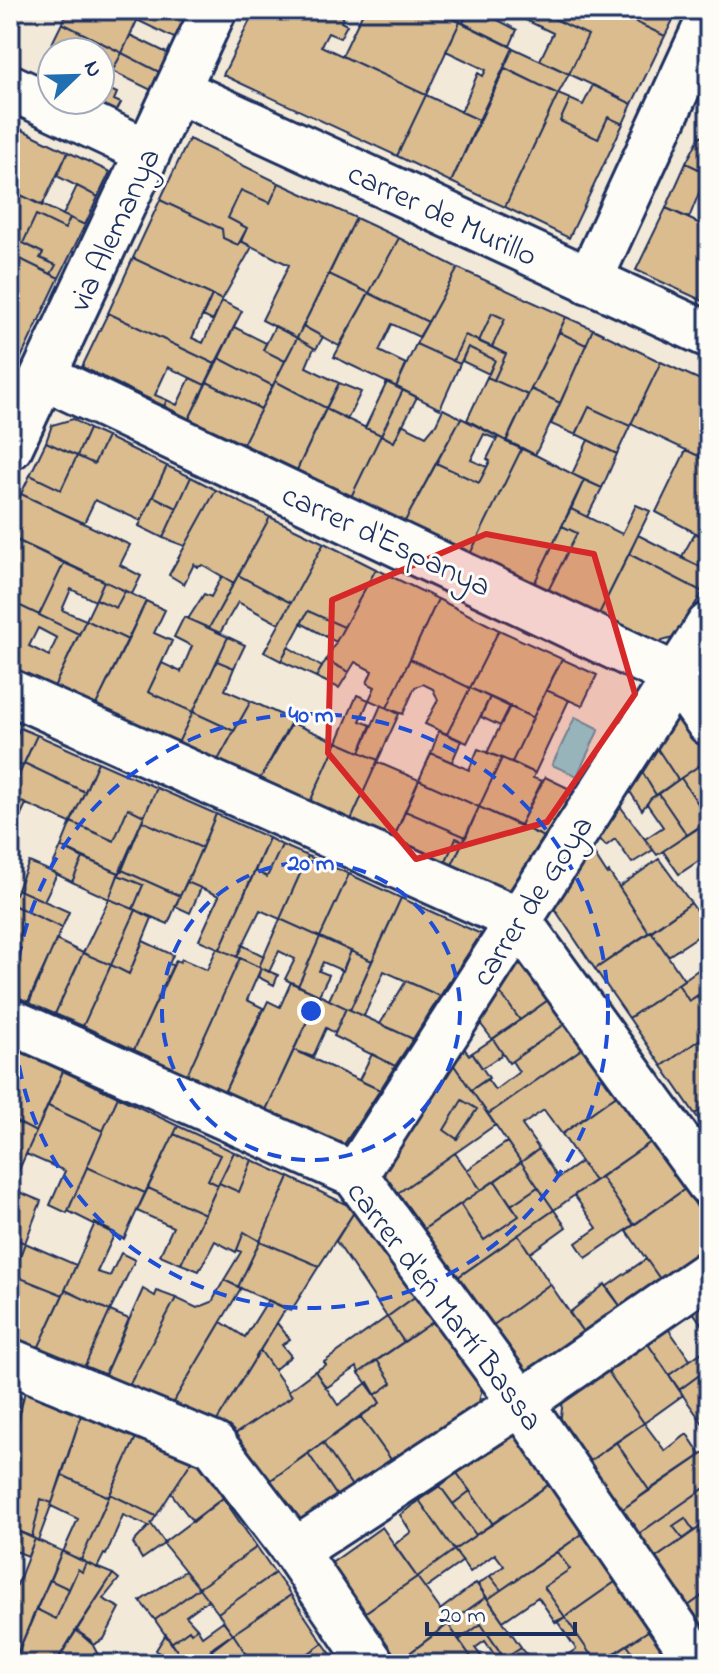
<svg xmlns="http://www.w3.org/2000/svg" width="719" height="1674" font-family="'Indie Flower',sans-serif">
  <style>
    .water { fill: #87d8e0; stroke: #5c94ac; stroke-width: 2 }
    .building { fill: #dbbc8e; stroke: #1b2f5e; stroke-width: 2; fill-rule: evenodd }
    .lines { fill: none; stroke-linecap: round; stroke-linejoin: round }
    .minor-casing { stroke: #1b2f5e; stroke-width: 50 }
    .minor { stroke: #fdfcf7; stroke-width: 44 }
    .marked { fill: #d62828; fill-opacity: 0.2; stroke: #d62828; stroke-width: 6; stroke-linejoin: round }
    .ring { fill: none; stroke: #1d4ed8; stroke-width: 4; stroke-dasharray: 14 10 }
    .labels { text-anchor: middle; stroke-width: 6; stroke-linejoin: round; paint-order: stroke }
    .street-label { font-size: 32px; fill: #1b2f5e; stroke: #fdfcf7 }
    .centre { fill: #1d4ed8; stroke: #fdfcf7; stroke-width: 4 }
    .ring-label { font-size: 24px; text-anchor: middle; font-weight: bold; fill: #1d4ed8; stroke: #fdfcf7; stroke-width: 6; stroke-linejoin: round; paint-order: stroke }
  </style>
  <rect width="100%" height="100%" fill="#f3e9d8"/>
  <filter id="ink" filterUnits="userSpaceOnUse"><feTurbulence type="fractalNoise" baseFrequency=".0125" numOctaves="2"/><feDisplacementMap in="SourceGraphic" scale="16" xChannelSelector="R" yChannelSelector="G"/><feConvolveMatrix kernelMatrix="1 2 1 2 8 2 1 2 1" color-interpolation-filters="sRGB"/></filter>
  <g filter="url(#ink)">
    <path class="water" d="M575,717l24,12 -22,47 -25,-11z"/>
    <path class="building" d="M69,10h73l-20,43 -60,-30z
      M142,10h26l18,8 -10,21 -39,-19z
      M255,10h91l-5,12 6,3 -7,13 -12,-5 -7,13 105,49 -29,61 -174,-81z
      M364,10h71l25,12 -34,73 -84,-39z
      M435,10h34l-6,13z
      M469,10h31l-4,9 21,11 -7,16 -47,-23z
      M505,10h31l52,25 -19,39 -29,-14 13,-27z
      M536,10h74l55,26 -33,68 -63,-30 19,-39z
      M610,10h68l-13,26z
      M460,22l53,26 -34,72 -18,-8 17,-39 5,3 3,-6 -40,-19z
      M62,23l60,30 -22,41v-42h-48v32l-16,-8z
      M130,35l39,19 -10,18 -37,-19z
      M513,48l56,26 -11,20 -54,-26z
      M122,53l37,19 -8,18 -39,-19z
      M505,68l53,26 -53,113 -54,-25z
      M593,85l39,19 -9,20 -15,-7 -10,22 -38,-18 10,-22 13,6z
      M104,87l13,6 -3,7 7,3 -7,13 -20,-10 3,-6h3z
      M558,94l12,5 -10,22 38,18 10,-22 15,7 -54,114 -64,-31z
      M426,95l53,25 -28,62 -54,-26z
      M10,124l58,28 -26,54 -32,-16z
      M700,136l9,4v34l-23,-11z
      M189,139l90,44 -9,20 -29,-13 -13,28 19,10 -9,17 -15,-7 -1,-9 -62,-29z
      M68,152l42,20 -12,25 -41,-21z
      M686,163l21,10 -18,45 -23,-10z
      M279,183l77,35 -59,120 -35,-18 27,-55 -48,-24 6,-13 -19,-10 13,-28 29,13z
      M77,186l21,11 -13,28 -22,-10z
      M10,190l60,28 -5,11 -29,-14 -13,28 20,10 -3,5 16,7 -5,9 -41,-20z
      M160,200l62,29 1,9 15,7 3,-4 11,6 -30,53 -89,-42z
      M666,208l43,20v61l-6,12 -67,-31z
      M36,215l29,14 5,-11 15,7 -26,53 -8,-4 5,-9 -16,-7 3,-5 -20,-10z
      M356,218l43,20 -30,55 -40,-19z
      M399,238l59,30 -30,54 -59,-29z
      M10,254l49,24 -49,103z
      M133,258l79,37 -20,43 11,5 19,-42 20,10 -27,53 -107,-51z
      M458,268l108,49 -38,78 -34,-15 12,-26 -14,-7 13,-28 -13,-6 -13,28 -14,-6 -12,26 -37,-17z
      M329,274l40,19 -30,53 -36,-20z
      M369,293l59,29 -9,15 -27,-13 -13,27 27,13 -10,23 -62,-30z
      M212,295l10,5 -9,21 -10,-5z
      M108,313l107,51 -10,21 -37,-18 -13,28 12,5 -3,6 -82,-39z
      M492,313l13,6 -13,28 -13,-6z
      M566,317l27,12 -7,16 -27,-13z
      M275,326l22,12 -12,23 -22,-11z
      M303,326l20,11 -7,12 -19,-11z
      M234,327l32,16 -3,7 22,11 -12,25 -54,-28z
      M593,329l68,33 -31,64 -41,-19 -13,28 -25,-11z
      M559,332l27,13 -26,58 -29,-14z
      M465,335l41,19 -12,26 -7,-3 8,-17 -27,-13 -8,17 -7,-3z
      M297,338l17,10 -8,19 33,16 -13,25 -51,-27z
      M416,344l44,20 -20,45 -44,-22z
      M468,347l27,13 -6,14 -27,-13z
      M219,358l54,28 -12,23 -54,-27z
      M661,362l48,22v77l-78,-37z
      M487,377l41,18 -22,46 -39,-21z
      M190,378l15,7 -16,34 -25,-13 3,-6 10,5z
      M275,381l51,27 -29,62 -54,-26z
      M207,382l54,27 -18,35 -54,-25z
      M387,382l16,8 -22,45 -16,-7z
      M339,383l22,9 -14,28 -21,-11z
      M531,389l29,14 -25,52 -29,-13z
      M403,390l14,7 -23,45 -13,-7z
      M589,407l41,19 -13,28 -41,-20z
      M326,409l55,26 -30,62 -54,-27z
      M443,409l18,9 -57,105 -53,-26 30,-62 13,7 8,-18 24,12 10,-12z
      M461,418l37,19 -2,2 -12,-5 -13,26 16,7 -8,16 -43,-20z
      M73,419l16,10 -12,27 -31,-14 6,-17z
      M89,429l18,8 -13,27 -17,-8z
      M107,437l60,29 -26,55 -46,-21 -11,23 -63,-29 9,-19 31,15 16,-34 17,8z
      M498,437l24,11 -52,106 -66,-31 32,-60 43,20 11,-22 -3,-2z
      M588,440l29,14 -15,34 -30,-14z
      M46,442l31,14 -16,34 -31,-15z
      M522,448l62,32 -51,106 -63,-32z
      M686,450l23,11v79l-53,-28z
      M167,466l24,11 -14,31 -24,-12z
      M191,477l25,13 -31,56 -22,-8z
      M584,480l18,8 -15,29 -16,-8z
      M216,490l54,27 -36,66 -31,-18 -5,2 -4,-3 -10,20 -15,-9z
      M21,494l109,51 -10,20 21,11 -9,18 -122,-57v-18z
      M153,496l24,12 -14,30 -24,-12z
      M636,505l14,6 -53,107 -50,-25 30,-60 -15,-7 9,-17 51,25z
      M270,517l54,26 -33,60 -53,-28z
      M562,526l15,7 -30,60 -14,-7z
      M695,533l14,7v31l-28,-13z
      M638,535l71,36v11l-6,10 -74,-38z
      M10,537l54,26 -25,52 -29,-14z
      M324,543l52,26 -32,58 -36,-16 -27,50 -17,-9z
      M629,554l74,38 -30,46 -21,6 -55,-26z
      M64,563l40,18 -9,20 -24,-12 -9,21 24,10 -7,14 -40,-19z
      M376,569l62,30 -51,109 -18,-8 6,-13 -8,-4 5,-12 -17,-9 -6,10 -23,-12z
      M238,575l53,28 -12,21 -41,-22 -18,31 -11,-5z
      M222,576l12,7 -25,45 -21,-9 16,-25 7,3z
      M104,581l21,10 -9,17 -20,-9z
      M125,591l21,10 -18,39 -42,-20 10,-21 20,9z
      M438,599l61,31 -29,58 -60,-29z
      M10,601l69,33 -25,53 -44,-19zM38,628l19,10 -8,18 -20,-10z
      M146,601l19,9 -11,23 18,8 -24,51 45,20 -15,31 -83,-36z
      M308,611l36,16 -8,15 -35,-19z
      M184,617l44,20 -35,75 -45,-20 14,-29 19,9 11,-26 -18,-9z
      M86,620l42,20 -33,67 -41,-20z
      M499,630l63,29 -29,59 -63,-30z
      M228,637l17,8 -11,23 -17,-7z
      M288,647l34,20 -6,10 -35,-16z
      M410,659l60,29 -23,46 -22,-10 13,-24 -5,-11 -10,-5 -8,3 -12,27 -16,-6z
      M562,659l35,16 -15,31 -36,-16z
      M326,660l23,12 -10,16 -23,-11z
      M217,661l17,7 -9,22 26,11 -17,30 -41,-19z
      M470,688l20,9 -23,46 -20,-9z
      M546,690l23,10 -34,73 -23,-11z
      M357,695l12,5 -9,21 11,4 -11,27 -23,-10z
      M490,697l20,9 -10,20 -19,-9z
      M251,701l41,19 -32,59 -42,-19z
      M381,705l18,9 -21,46 -18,-8z
      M510,706l23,12 -21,44 -25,-9z
      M193,712l41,19 -16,29 -40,-17z
      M677,713l32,46 -31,21 -23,-35z
      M292,723l45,19 -27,60 -50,-23z
      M20,728l17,7 -14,31 -6,-2 1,-4 -8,-4v-8z
      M439,731l22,10 -9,21 -21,-9z
      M37,735l61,27 -13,30 -61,-29z
      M337,742l41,18 -27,60 -41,-18z
      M655,745l23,35 -22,15 -16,-27z
      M478,749l24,9 -23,49 -60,-27 12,-27 38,17z
      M10,756l8,4 -1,4 6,2 -13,29z
      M502,758l33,15 -2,5 9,3 -22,44 -41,-18z
      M709,759v61l-28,-42z
      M98,762l59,26 -13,28 -16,-8 -14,33 -43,-19z
      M377,762l42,18 -26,60 -42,-20z
      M24,763l61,29 -15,31 -60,-26z
      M640,768l16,27 -5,3 -9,12 -15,-23z
      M545,777l29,14 -30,46 -24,-12z
      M681,778l28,42 -22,15 -28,-41z
      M419,780l60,27 -13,30 -61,-26z
      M157,788l59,26 -14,34 -60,-27z
      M659,794l28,41 -30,20 -12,-16 18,-12 -16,-23 4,-6z
      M10,797l16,7 -10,21 -6,-3z
      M617,802l36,48 -21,13 -17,-24 -9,7 -10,-11z
      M479,807l65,30 -35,54 -57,-26z
      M128,808l16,8 -25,57 -58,-26 10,-25 43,19z
      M405,811l61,26 -3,4 -7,-3 -11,25 -52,-23z
      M216,814l53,24 -49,111 -21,-9 20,-44 -32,-14z
      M142,821l60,27 -22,48 -58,-26z
      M708,822l1,32 -30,20 -16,-23z
      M269,838l13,7 -15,32 -12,-6z
      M456,838l7,3 -11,24 -7,-2z
      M282,845l26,11 -28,63 -20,-9 -23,47 -17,-8 35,-78 12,6z
      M589,846l18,28 2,-2 40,61 -54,36 -43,-64z
      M61,847l22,11 -11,24 -22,-11z
      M308,856l41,18 -29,63 -40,-18z
      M83,858l36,15 -10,26 -37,-17z
      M659,859l32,44 -42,30 -30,-46z
      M29,862l28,12 -13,27 -27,-12z
      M122,870l58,26 -12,28 -35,-15 10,-24 -25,-10z
      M349,874l52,24 -29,63 -52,-24z
      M118,875l25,10 -10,24 -24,-10z
      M187,882l14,6 -11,25 -15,-7z
      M17,889l52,23 -7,16 -51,-24z
      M401,898l80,36 -41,62 -56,-25 -20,45 -14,-6z
      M109,899l27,11 -25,55 -28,-12z
      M691,903l18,26 -41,27 -17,-25z
      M11,904l51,24 -34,74 -18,-9z
      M136,910l16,8 -23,56 -18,-9z
      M280,919l40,18 -22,49 -13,-7 10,-20 -16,-8 -10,21 -10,-5z
      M651,931l33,49 -55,38 -34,-49z
      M320,937l31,14 -8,20 -20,-9 -4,9 10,4 -10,20 -21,-9z
      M56,940l27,13 -28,61 -26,-11z
      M143,941l30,14 -4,9 4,1 -39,85 -51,-24 28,-61 18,9z
      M242,945l22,11 -5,11 -22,-10z
      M217,948l23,10 -53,117 -53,-25 42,-90 4,2 2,-3 25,11z
      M351,951l21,10 -22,49 -21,-10z
      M83,953l28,12 -28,61 -28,-12z
      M519,954l32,44 -31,22 -23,-32z
      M240,958l21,10 -14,32 16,8 -39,85 -37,-18z
      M702,967l7,9v11l-20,14 -11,-17z
      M261,968l17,7 -4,10 -16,-8z
      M406,981l34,15 -27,43 -33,-15z
      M291,982l28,13 -54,117 -41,-19 44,-92 12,6z
      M678,984l11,17 8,-5 12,17v20l-47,33 -33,-48z
      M497,988l23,32 -28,19 -15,-20z
      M319,995l27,13 -11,25 -9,-5 -13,29 -19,-7z
      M551,998l17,24 -59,41 -16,-24z
      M346,1008l67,31 -18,27 -61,-30z
      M568,1022l18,24 -98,68 -17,-24 16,-11 8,11 24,-18 -7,-11z
      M709,1033v71l-14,10 -33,-48z
      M493,1039l10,15 -21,14 -10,-15z
      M461,1044l8,11 3,-2 17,25 -18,12 -20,-29z
      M586,1046l32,48 -56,40 -18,-24 -22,15 17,24 -18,13 -33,-48z
      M10,1047l53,24 -27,61 -26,-13z
      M294,1050l86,40 -39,59 -76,-37z
      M372,1054l23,12 -15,24 -21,-10z
      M451,1061l44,64 -97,68 -17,-22zM462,1100l15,9 -20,30 -13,-9z
      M63,1071l55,26 -15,34 -55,-25z
      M618,1094l33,48 -57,39 -32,-47z
      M118,1097l60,29 -33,67 -58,-26z
      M462,1100l15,9 -20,30 -13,-9z
      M709,1104v30l-14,-20z
      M48,1106l55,25 -36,82 -17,-8 15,-34 -39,-17z
      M17,1122l19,10 -22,49 -4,-2v-41z
      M178,1126l56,26 -16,33 -10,-5 12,-25 -46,-21z
      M174,1134l46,21 -12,25 10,5 -13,29 -57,-26z
      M507,1142l14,20 -40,28 -14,-20z
      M651,1142l34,47 -51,36 -33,-48z
      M539,1149l19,29 23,-16 13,19 -40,29 -33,-48z
      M234,1152l18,8 -13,32 -20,-9z
      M455,1153l26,37 -57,39 -26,-36z
      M252,1160l37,17 -29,64 -16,-9 -8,20 -21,-11 -16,30 -18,-7 38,-81 20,9z
      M521,1162l17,25 -27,18 -16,-24z
      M87,1167l58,26 -21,46 -56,-28z
      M289,1177l67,32 -37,57 -59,-25z
      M601,1177l33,48 -48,33 -10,-15 21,-15 -23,-33z
      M495,1181l24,35 -35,24 -24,-36z
      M538,1187l16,23 -96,67 -34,-48 36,-25 24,36 35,-24 -8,-11z
      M148,1188l57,26 -24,50 -21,-9 13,-28 -36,-16z
      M685,1189l24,36v20l-49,34 -34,-49z
      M19,1192l22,9 -16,42 -15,-6v-22z
      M356,1209l60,87 -29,21 -51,-76z
      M554,1210l12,17 -36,26 -12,-18z
      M95,1223l20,10 -18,39 13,4 11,-23 14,7 -25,51 -45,-21z
      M244,1232l16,9 -22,46 -14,-7 17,-28 -4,-2z
      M518,1235l32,49 -58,42 -34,-49z
      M10,1237l15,6 -12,32 50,20 -28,60 -25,-11z
      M260,1241l59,25 -28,45 -53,-24z
      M25,1243l51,22 -13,30 -50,-20z
      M646,1259l14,20 -39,28 -15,-20z
      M224,1280l17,8 -73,123 -43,-18 51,-95 21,10 15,-6z
      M550,1284l33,48 -59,41 -32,-47z
      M605,1284l16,23 -38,25 -14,-19z
      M143,1289l12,7 2,-5 19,7 -51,95 -24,-10z
      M65,1290l45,21 -29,63 -46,-19z
      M416,1296l18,25 -30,21 -17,-25z
      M709,1297v38l-18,-26z
      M268,1300l18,8 -74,121 -44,-18 53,-89 24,15z
      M110,1311l19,8 -28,64 -20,-9z
      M387,1317l17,25 -45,31 -2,-6 -31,21 -11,-17 11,-6 -2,-3z
      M434,1321l48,66 -4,21 -83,57 -35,-49 20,-13 -5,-8 17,-12 -15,-23z
      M277,1323l13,16 -8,6 9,11 -17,14 -14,-20z
      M667,1327l23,33 -21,15 -23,-34z
      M646,1341l37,54 -39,28 -38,-54z
      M709,1347v21l-30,22 -10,-15z
      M260,1350l32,46 -63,42 -17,-9z
      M377,1360l15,23 -17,12 -16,-22z
      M709,1368v64l-30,-42z
      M606,1369l38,54 -57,40 -27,-39 3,-24z
      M315,1371l23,34 30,-23 12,21 -115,81 -36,-46 63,-42 -4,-5z
      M26,1386l57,23 -31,94 -11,-4 -9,38 -22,-10v-67z
      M10,1396l13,2 -13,62z
      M83,1409l55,24 -29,64 -47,-22z
      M360,1416l35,49 -39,27 -33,-49z
      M644,1423l21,28 22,-17 14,21 -52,35 -33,-48z
      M514,1432l37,51 -58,41 -36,-51z
      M138,1433l57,23 -39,60 -46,-22z
      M616,1442l33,48 -29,21 -33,-48z
      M323,1443l33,49 -15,10 -33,-49z
      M706,1452l3,5v28l-72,50 -17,-24z
      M308,1453l33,49 -29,20 -21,-2 -25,-36z
      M195,1456l28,42 -30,24 -22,-29z
      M457,1473l13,18 -17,13 -13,-18z
      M62,1475l47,22 -28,63 -18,-8 15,-33 -27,-13z
      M551,1483l34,49 -84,58 -11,-14 14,-10 -9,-12 -25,18 -16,-22z
      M709,1485v36l-15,10 -9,-13 -12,8 10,13 -29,20 -17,-24z
      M440,1486l36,49 -22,15 -35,-50z
      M470,1491l23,33 -17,11 -23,-31z
      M110,1494l46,22 -5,8 14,19 -23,16 -9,-16 16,-17 -26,-11 -17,40 -2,-1 -7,14 -16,-8z
      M223,1498l34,49 -58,41 -36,-45z
      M41,1499l11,4 -14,38 -6,-4z
      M419,1500l35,50 -37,27 -23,-32 17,-13 -11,-17z
      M685,1518l9,13 -11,8 -10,-13z
      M709,1521v70l-21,15 -34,-47z
      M382,1527l35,50 -60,41 -34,-49z
      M10,1528l25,11 -7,17 -18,-7z
      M585,1532l33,48 -53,37 -21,-30 26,-18 -13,-17z
      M35,1539l27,12 -49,113h-3v-81l7,2z
      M257,1547l18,26 -57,40 -19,-25z
      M454,1550l9,11 -38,27 -8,-11z
      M62,1551l24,12 -4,9 -4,-3 -9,20 -19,-9z
      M557,1552l13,17 -26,18 21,30 -9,6 -18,-26 -35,24 -15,-22z
      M86,1563l27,11 -58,90h-42l23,-55 20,10 22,-50 4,3z
      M185,1571l14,17 -44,32 -15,-19z
      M275,1573l16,22 -58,39 -15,-21z
      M113,1574l6,5 -16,20 17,9 -16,31 -11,6 -17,-15z
      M490,1576l11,14 -13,9 -10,-15z
      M417,1577l33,46 -55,41h-5l-33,-46z
      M50,1580l19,9 -13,30 -20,-10z
      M618,1580l33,49 -54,35 -32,-47z
      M476,1583l10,14 -36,26 -10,-13z
      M199,1588l9,12 -22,16 11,12 -6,5 -2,-3 -18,13 -16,-23z
      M709,1591v46l-21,-31z
      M291,1595l32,48 -29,21h-41l-20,-30z
      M486,1597l35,50 -17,11 -23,-34 -22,16 -11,-16z
      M565,1617l32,47h-30l-4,-6 13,-9 -19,-28z
      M223,1621l10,13 -39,30h-7l-16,-21 18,-13 2,3 6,-5 5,8z
      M448,1624l28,40h-81z
      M481,1624l20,29 -5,4 -11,-16 -10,7 12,16h-11l-17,-24z
      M651,1629l24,35h-34l-14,-19z
      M76,1630l14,10 13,24h-48z
      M166,1634l18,27 -2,3h-20l3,-3 -9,-11z
      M233,1634l20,30h-32l-10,-15z
      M323,1643l15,21h-43v-1z
      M627,1645l14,19h-41z
      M521,1647l13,17h-37l7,-6z"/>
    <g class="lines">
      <g class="minor-casing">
        <path id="minor" d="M10,87l138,65
          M177,90l532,245
          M589,281l120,-261
          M45,377l631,299 33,47
          M10,447l204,-437
          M10,692l508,228 191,263
          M10,1021l345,154 166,228 179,261
          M355,1175l354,-550
          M10,1361l204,84 81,106 77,113
          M295,1551l226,-148 188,-130"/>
      </g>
      <use href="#minor" class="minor"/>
    </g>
  </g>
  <path class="marked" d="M486,534l108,20 41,140 -88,128 -131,37 -88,-106 4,-153z"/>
  <g class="ring">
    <circle cx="311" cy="1011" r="149"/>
    <circle cx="311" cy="1011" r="297"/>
  </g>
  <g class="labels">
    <g class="street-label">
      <text transform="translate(443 213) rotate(25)" y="11">carrer de Murillo</text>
      <text transform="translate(113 229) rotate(-65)" y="11">via Alemanya</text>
      <text transform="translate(387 539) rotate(25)" y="11">carrer d'Espanya</text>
      <text transform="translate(531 900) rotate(-57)" y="11">carrer de Goya</text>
      <text transform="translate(446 1305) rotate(53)" y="11">carrer d'en Martí Bassa</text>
    </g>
  </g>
  <circle cx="311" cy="1011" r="12" class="centre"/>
  <g class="ring-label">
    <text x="311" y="722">40 m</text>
    <text x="311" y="870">20 m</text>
  </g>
  <rect width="719" height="1674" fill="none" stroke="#fdfcf7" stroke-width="40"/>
  <rect x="20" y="20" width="679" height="1634" fill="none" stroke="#1b2f5e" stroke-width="3" filter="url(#ink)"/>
  <g transform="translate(76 76) rotate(67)"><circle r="38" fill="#fdfcf7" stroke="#a3aaba" stroke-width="2"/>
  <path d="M0-6L14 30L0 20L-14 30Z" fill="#1f6fb2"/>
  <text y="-12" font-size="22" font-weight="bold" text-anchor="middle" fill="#1b2f5e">N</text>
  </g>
  <path d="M427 1622v12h148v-12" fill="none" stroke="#1b2f5e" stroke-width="4"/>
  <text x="439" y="1622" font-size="24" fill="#1b2f5e" stroke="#fdfcf7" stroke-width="6" paint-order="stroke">20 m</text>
</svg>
